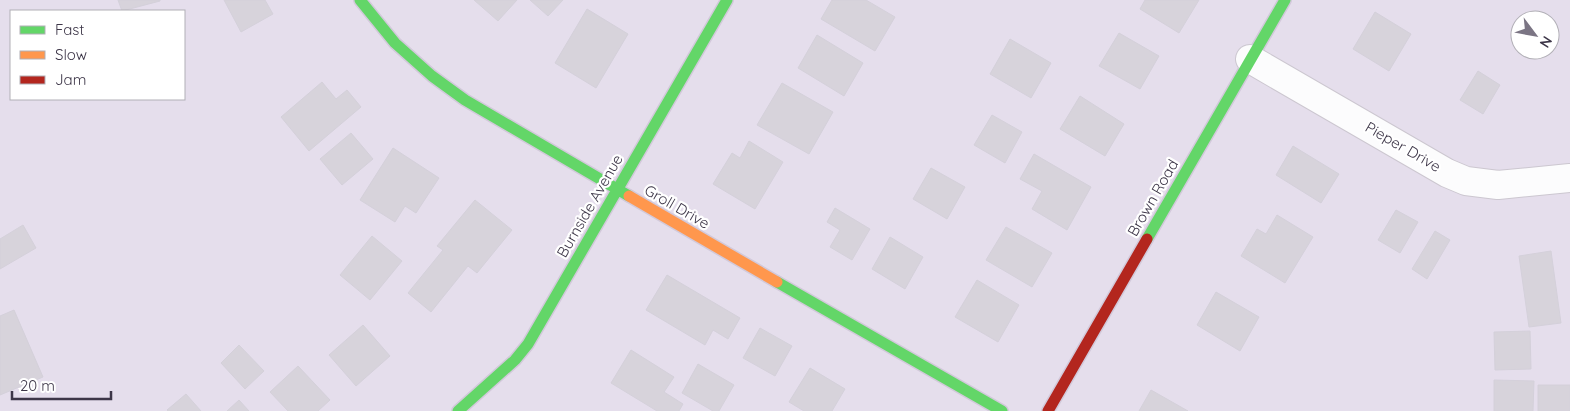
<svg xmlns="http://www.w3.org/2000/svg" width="1570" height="411" font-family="Quicksand,sans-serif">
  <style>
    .residential { fill: #e5deec; fill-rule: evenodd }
    .building { fill: #d7d3db; stroke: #d4d0da }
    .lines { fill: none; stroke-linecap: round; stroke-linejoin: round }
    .street-casing { stroke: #ccc7d0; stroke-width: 30 }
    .fast-casing { stroke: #d2c9da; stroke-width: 14 }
    .slow-casing { stroke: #d2c9da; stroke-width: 14 }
    .jam-casing { stroke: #d2c9da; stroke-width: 14 }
    .street { stroke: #fcfcfd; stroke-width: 28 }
    .fast { stroke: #63d668; stroke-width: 11 }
    .slow { stroke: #ff974d; stroke-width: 11 }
    .jam { stroke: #b3261e; stroke-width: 11 }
    .labels { text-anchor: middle; stroke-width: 4.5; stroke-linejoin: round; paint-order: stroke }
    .street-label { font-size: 15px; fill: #3d3648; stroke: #fff }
  </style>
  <rect width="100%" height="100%" fill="#eeeaf2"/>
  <path class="residential" d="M0,0h1570v411h-1570zM11,11h173v88h-173zM1520,20h30v30h-30z"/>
  <path class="building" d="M118,0h42v1l-38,10z
    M224,0h41l8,14 -32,18z
    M474,0h43l-19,21z
    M530,0h33l-15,16z
    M832,0h34l29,17 -20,34 -54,-32z
    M1145,0h54l-20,33 -39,-24z
    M587,9l41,25 -32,54 -41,-25z
    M1375,12l36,22 -22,37 -36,-22z
    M1119,33l40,23 -19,33 -41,-23z
    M817,35l46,28 -19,33 -46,-28z
    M1010,39l41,24 -20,35 -41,-24z
    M1478,71l22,14 -17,29 -23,-14z
    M322,82l14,17 11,-9 14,17 -52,44 -28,-34z
    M782,83l51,29 -24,42 -52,-29z
    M1080,96l44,28 -19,32 -45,-27z
    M992,115l30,17 -17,31 -31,-18z
    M351,133l22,26 -31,26 -22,-26z
    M749,141l34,21 -28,47 -42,-25 19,-31 8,5z
    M1293,146l46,28 -18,29 -45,-28z
    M393,148l46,30 -23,35 -11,-7 -10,16 -35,-22z
    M1034,154l57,33 -24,43 -35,-21 10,-18 -22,-12z
    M931,168l34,19 -18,32 -34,-20z
    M475,200l37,30 -35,43 -9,-7 -37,46 -23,-19 35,-43 -6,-4z
    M835,208l35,21 -18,31 -22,-13 10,-17 -13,-8z
    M1396,210l22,12 -18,31 -22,-13z
    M1277,215l36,22 -28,46 -44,-27 16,-27 9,5z
    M23,225l13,23 -36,21v-30z
    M1006,227l46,26 -20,34 -46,-27z
    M1435,231l15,9 -23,39 -15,-10z
    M372,236l30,25 -32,39 -30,-25z
    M890,237l33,20 -18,32 -33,-20z
    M1551,251l10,72 -32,4 -10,-71z
    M667,275l73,43 -12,21 -15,-9 -8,15 -59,-35z
    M977,280l42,25 -21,37 -43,-25z
    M1216,292l43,25 -19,34 -43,-26z
    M14,310l29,67 -43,18v-79z
    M363,325l27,31 -34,30 -27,-31z
    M760,328l32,18 -17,30 -32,-18z
    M1530,331l1,38 -36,1 -1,-38z
    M239,345l25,26 -19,18 -24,-26z
    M631,350l43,27 -10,15 19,12 -4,7h-22l-46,-28z
    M698,364l36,21 -15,26h-6l-31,-18z
    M298,366l32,34 -12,11h-30l-18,-19z
    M810,368l35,21 -13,22h-28l-15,-9z
    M1494,380l40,1 -1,30h-39z
    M1538,385h32v26h-32z
    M1151,390l37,21h-49z
    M186,394l15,17h-33l-1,-1z
    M239,400l10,11h-22z"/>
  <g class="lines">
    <g class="street-casing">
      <path id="street" d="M1250,59l197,114 19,8 32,4 72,-7"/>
    </g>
    <g class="fast-casing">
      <path id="fast" d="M360,0l35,43 37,33 33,24 164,96
        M1147,239l138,-239
        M777,282l225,129
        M458,411l57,-51 13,-16 199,-344"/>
    </g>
    <g class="slow-casing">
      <path id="slow" d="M629,196l148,86"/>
    </g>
    <g class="jam-casing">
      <path id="jam" d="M1048,411l99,-172"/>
    </g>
    <use href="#street" class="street"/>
    <use href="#fast" class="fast"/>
    <use href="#slow" class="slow"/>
    <use href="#jam" class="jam"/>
  </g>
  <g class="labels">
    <g class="street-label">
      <text transform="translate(1403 147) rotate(30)" y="5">Pieper Drive</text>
      <text transform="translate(1153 198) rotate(-60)" y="5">Brown Road</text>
      <text transform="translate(590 206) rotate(-60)" y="5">Burnside Avenue</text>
      <text transform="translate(677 207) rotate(30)" y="5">Groll Drive</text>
    </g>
  </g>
  <rect x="10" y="10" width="175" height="90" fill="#ffffff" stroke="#b1afb6"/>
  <rect x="20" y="26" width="25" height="8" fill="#63d668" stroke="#b1afb6"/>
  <text x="55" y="35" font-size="15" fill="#3d3648">Fast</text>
  <rect x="20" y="51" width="25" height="8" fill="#ff974d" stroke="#b1afb6"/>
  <text x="55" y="60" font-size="15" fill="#3d3648">Slow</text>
  <rect x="20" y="76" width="25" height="8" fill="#b3261e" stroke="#b1afb6"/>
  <text x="55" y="85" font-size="15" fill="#3d3648">Jam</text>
  <g transform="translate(1535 35) rotate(122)"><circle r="24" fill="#ffffff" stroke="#b1afb6"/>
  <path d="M0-4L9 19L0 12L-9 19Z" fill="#7b7584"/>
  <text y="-8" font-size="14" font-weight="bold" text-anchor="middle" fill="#3d3648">N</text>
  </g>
  <path d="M12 391v8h99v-8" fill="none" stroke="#3d3648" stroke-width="2.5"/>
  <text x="20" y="391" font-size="15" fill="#3d3648" stroke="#ffffff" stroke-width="4" paint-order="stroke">20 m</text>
</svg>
